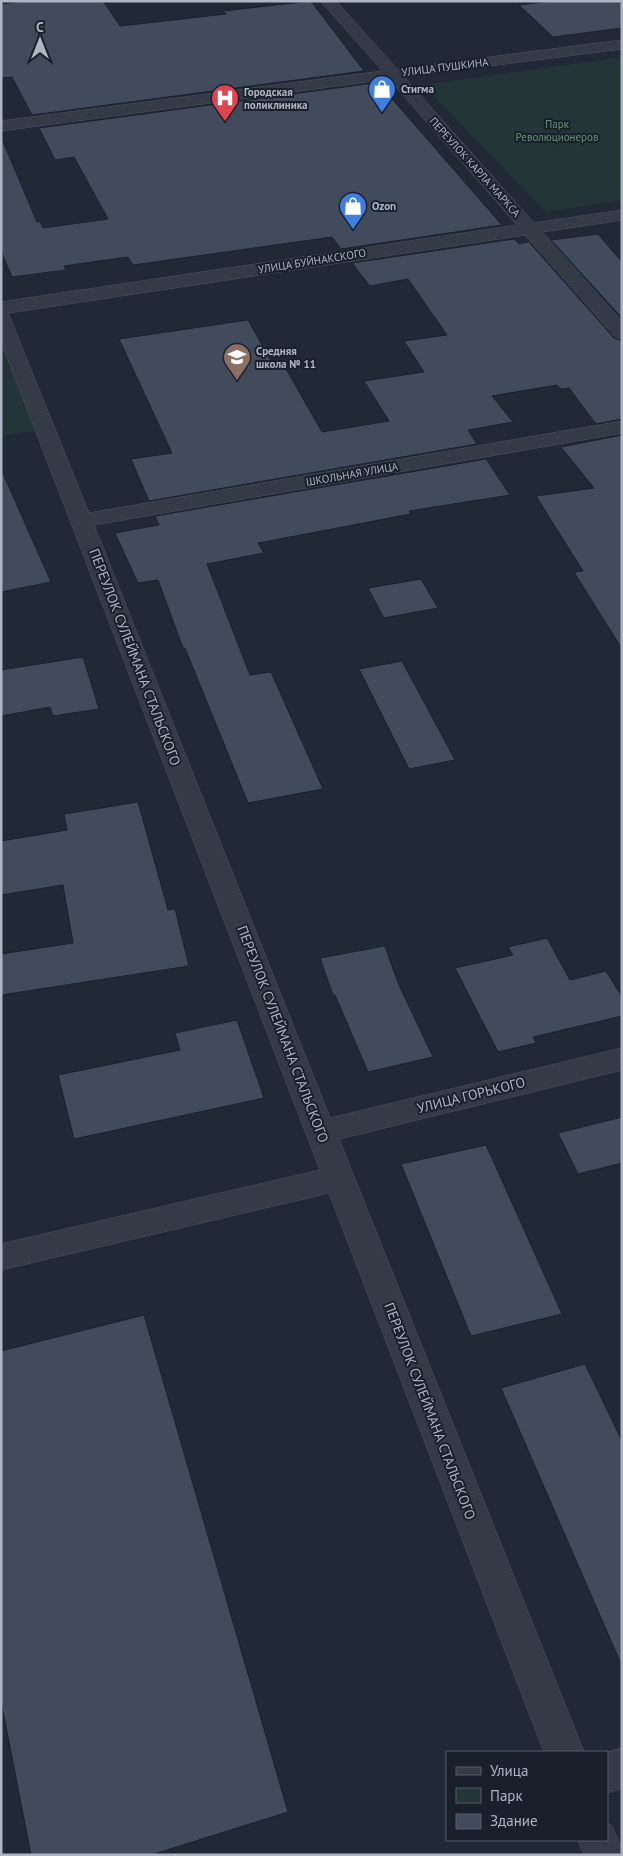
<svg xmlns="http://www.w3.org/2000/svg" width="623" height="1856" font-family="'PT Sans',sans-serif">
  <style>
    .green { fill: #243538 }
    .building { fill: #424b5b; stroke: #1b222d }
    .lines { fill: none; stroke-linecap: round; stroke-linejoin: round }
    .minor-casing { stroke: #4e5561; stroke-width: 1 }
    .minor { fill: #343b47; fill-rule: evenodd }
    .labels { text-anchor: middle; stroke-width: 4; stroke-linejoin: round; paint-order: stroke }
    .far-street-label { font-size: 11px; fill: #aeb5c3; stroke: #1a202b }
    .far-poi-label { font-size: 11px; font-weight: bold; fill: #aeb5c3; stroke: #1a202b; text-anchor: start }
    .far-park-label { font-size: 11px; fill: #679374; stroke: #1a202b }
    .street-label { font-size: 14px; fill: #aeb5c3; stroke: #1a202b }
  </style>
  <rect width="100%" height="100%" fill="#212836"/>
  <path class="green" d="M622,57v143l-76,12 -123,-127z
    M1,334l40,96 -40,6z"/>
  <path class="building" d="M22,1h81l17,25 106,-12 -3,-3 88,-10 53,70 -332,44 -20,-38 -11,1v-74z
    M551,1h71v27l-69,9 -34,-32z
    M374,83l8,9h4l116,133 -161,24 -9,-12 -199,28 -5,-8 -64,9 2,4 -54,7 -11,-26v-114l36,85 3,-1 3,7 65,-9 -34,-62 -19,3 -16,-32z
    M598,234l24,28v56l-71,-78z
    M514,239l5,5 10,-2 85,96 8,3v78l-26,5 -27,-36 -8,1 -4,-4 -65,11 21,26 -45,8 9,14 -328,57 -18,-42 41,-6 -53,-114 129,-19 27,48 10,-1 37,65 67,-11 -25,-40 60,-9 -20,-31 43,-6 -39,-56 -38,7 -18,-23z
    M622,435v214l-48,-77 9,-1 -47,-75 58,-8 -33,-41z
    M486,459l24,36 -101,16 2,3 -153,29 6,10 -57,11 43,111 21,-3 52,117 -75,14 -63,-155h-2l-25,-68 -20,3 -23,-50 44,-8 -4,-9z
    M1,469l50,113 -50,10z
    M421,579l17,29 -54,10 -16,-30z
    M83,657l16,52 -46,7 -3,-9 -49,9v-46z
    M402,661l53,99 -46,9 -50,-100z
    M138,802l30,108 7,-1 14,57 -188,29v-41l72,-11 -10,-58 -62,10v-54l66,-11 -3,-16z
    M547,938l23,42 36,-9 16,26v19l-89,21 3,6 -38,9 -43,-84 58,-13 -5,-8z
    M385,946l13,37 35,74 -65,15 -33,-77h-2l-13,-37z
    M237,1020l27,78 -190,41 -16,-64 122,-25 -5,-17z
    M622,1117v46l-44,11 -20,-41z
    M486,1145l76,169 -91,22 -70,-172z
    M144,1315l144,497 -137,43h-120l-30,-154v-350z
    M585,1364l37,77v225l-121,-278z"/>
  <g class="lines">
    <g class="minor-casing">
      <path id="minor" d="M321,1h15l61,68 225,-29v9l-218,28 130,146 88,-13v10l-80,12 80,89v18l-7,-2 -90,-102 -517,78 81,200 533,-92v12l-528,92 236,593 292,-70v22l-283,69 245,613h-40l-215,-559 -328,77v-26l319,-74 -319,-829v-39l516,-77 -128,-146 -388,52v-10l381,-50z
        M622,1748v40l-15,5v-40z
        M607,1823l5,3 10,23v6h-38l-6,-15h29z"/>
    </g>
    <use href="#minor" class="minor"/>
  </g>
  <defs>
    <g id="shop-pin" transform="scale(1.4375)"><path d="M0 17L-7.5 6A9.5 9.5 0 1 1 7.5 6Z" fill="#3f7fe0" stroke="#1a202b"/><path d="M-5-2.5h2.3a2.7 3.5 0 0 1 5.4 0H5L5.5 6h-11ZM-1.5-2.5h3a1.5 2.3 0 0 0-3 0Z" fill="#fff"/></g>
    <g id="hospital-pin" transform="scale(1.4375)"><path d="M0 17L-7.5 6A9.5 9.5 0 1 1 7.5 6Z" fill="#e0444e" stroke="#1a202b"/><path d="M-5-5h3v3.5h4V-5h3V5h-3V1.5h-4V5h-3Z" fill="#fff"/></g>
    <g id="school-pin" transform="scale(1.4375)"><path d="M0 17L-7.5 6A9.5 9.5 0 1 1 7.5 6Z" fill="#8d6e63" stroke="#1a202b"/><path d="M0-5L7-2L0 1L-7-2ZM-4 1L0 2.5L4 1V4Q0 6-4 4Z" fill="#fff"/></g>
  </defs>
  <g fill-rule="evenodd">
    <use href="#shop-pin" x="382" y="89"/>
    <use href="#hospital-pin" x="225" y="98"/>
    <use href="#shop-pin" x="353" y="206"/>
    <use href="#school-pin" x="237" y="357"/>
  </g>
  <g class="labels">
    <g class="far-street-label">
      <text transform="translate(445 67) rotate(-7)" y="4">УЛИЦА ПУШКИНА</text>
      <text transform="translate(475 167) rotate(48)" y="4">ПЕРЕУЛОК КАРЛА МАРКСА</text>
      <text transform="translate(312 261) rotate(-9)" y="4">УЛИЦА БУЙНАКСКОГО</text>
      <text transform="translate(352 474) rotate(-10)" y="4">ШКОЛЬНАЯ УЛИЦА</text>
    </g>
    <g class="far-poi-label">
      <text x="401" y="93">Стигма</text>
      <text x="244" y="96">Городская<tspan x="244" dy="13">поликлиника</tspan></text>
      <text x="372" y="210">Ozon</text>
      <text x="256" y="355">Средняя<tspan x="256" dy="13">школа № 11</tspan></text>
    </g>
    <g class="far-park-label">
      <text x="557" y="128">Парк<tspan x="557" dy="13">Революционеров</tspan></text>
    </g>
    <g class="street-label">
      <text transform="translate(135 657) rotate(69)" y="5">ПЕРЕУЛОК СУЛЕЙМАНА СТАЛЬСКОГО</text>
      <text transform="translate(283 1034) rotate(69)" y="5">ПЕРЕУЛОК СУЛЕЙМАНА СТАЛЬСКОГО</text>
      <text transform="translate(471 1095) rotate(-14)" y="5">УЛИЦА ГОРЬКОГО</text>
      <text transform="translate(430 1411) rotate(69)" y="5">ПЕРЕУЛОК СУЛЕЙМАНА СТАЛЬСКОГО</text>
    </g>
  </g>
  <rect width="623" height="1856" fill="none" stroke="#aeb5c3" stroke-width="5"/>
  <rect x="446" y="1751" width="162" height="90" fill="#1a202b" stroke="#555c68"/>
  <rect x="456" y="1767" width="25" height="8" fill="#343b47" stroke="#555c68"/>
  <text x="490" y="1776" font-size="15" fill="#aeb5c3">Улица</text>
  <rect x="456" y="1788" width="25" height="15" fill="#243538" stroke="#555c68"/>
  <text x="490" y="1801" font-size="15" fill="#aeb5c3">Парк</text>
  <rect x="456" y="1814" width="25" height="15" fill="#424b5b" stroke="#555c68"/>
  <text x="490" y="1826" font-size="15" fill="#aeb5c3">Здание</text>
  <g transform="translate(40 40)" stroke="#1a202b" stroke-width="4" paint-order="stroke">
  <path d="M0-4L9 19L0 12L-9 19Z" fill="#aeb5c3"/>
  <text y="-8" font-size="14" font-weight="bold" text-anchor="middle" fill="#aeb5c3">С</text>
  </g>
</svg>
